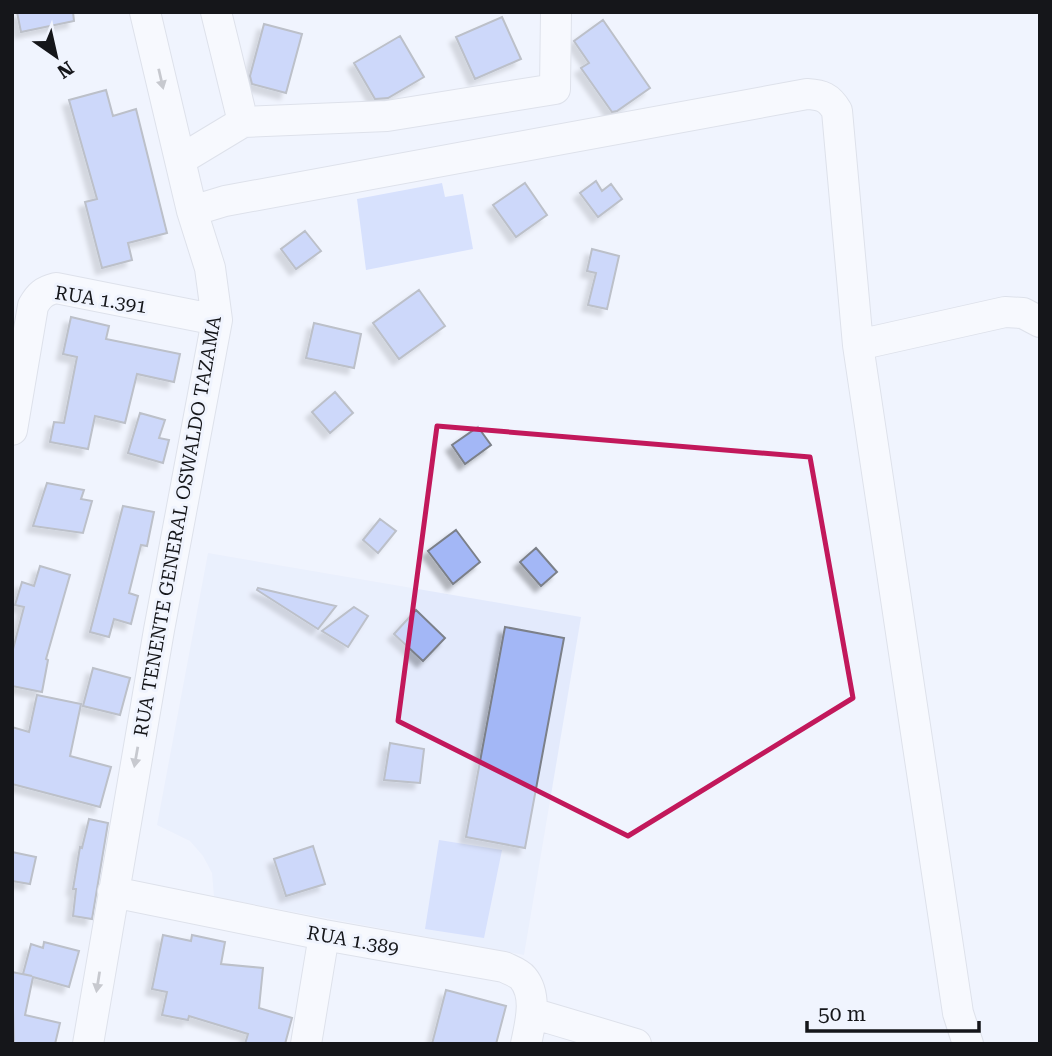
<svg xmlns="http://www.w3.org/2000/svg" width="1052" height="1056" font-family="'Roboto Serif',serif">
  <style>
    .built { fill: #e3eafc }
    .green { fill: #b8c9fd }
    .building { fill: #a3b7f6; stroke: #7c8089; stroke-width: 2; filter: url(#shadow) }
    .lines { fill: none; stroke-linecap: round; stroke-linejoin: round }
    .minor-casing { stroke: #c7cbd5; stroke-width: 32 }
    .minor { stroke: #fff; stroke-width: 30 }
    .oneway { fill: #969698 }
    .marked { fill: none; stroke: #c2185b; stroke-width: 5; stroke-linejoin: round }
    .labels { text-anchor: middle; stroke-width: 6; stroke-linejoin: round; paint-order: stroke }
    .street-label { font-size: 19px; fill: #15161a; stroke: #f0f4fe }
  </style>
  <defs>
    <filter id="shadow"><feDropShadow dx="-6" dy="6" stdDeviation="2" flood-color="#0004"/></filter>
  </defs>
  <rect width="100%" height="100%" fill="#f0f4fe"/>
  <path class="built" d="M208,553l373,64 -57,338 -310,-58 -2,-24 -9,-17 -13,-15 -33,-16z"/>
  <path class="green" d="M442,183l3,14 18,-3 10,55 -107,21 -9,-71z
    M439,840l63,10 -18,88 -59,-9z"/>
  <path class="building" d="M17,12h56l1,9 -53,11z
    M502,17l19,42 -46,20 -19,-42z
    M603,20l47,68 -33,23 -5,1 -31,-44 8,-5 -15,-22z
    M264,24l38,10 -16,59 -34,-9 -2,-8z
    M400,36l24,41 -36,21 -13,1 -21,-36z
    M106,90l7,26 23,-7 31,124 -39,10 4,17 -30,8 -17,-66 12,-3 -28,-99z
    M596,181l6,10 9,-7 11,15 -24,18 -18,-24z
    M525,183l22,32 -31,22 -23,-32z
    M305,231l16,20 -25,18 -15,-20z
    M592,249l27,7 -12,53 -19,-4 8,-32 -9,-2z
    M419,290l26,36 -46,33 -26,-36z
    M71,317l38,9 -3,13 74,15 -6,28 -37,-8 -12,49 -30,-7 -7,33 -38,-7 4,-20 10,1 13,-66 -14,-3z
    M314,323l47,11 -7,34 -48,-10z
    M335,392l18,21 -23,20 -18,-21z
    M140,413l25,7 -6,18 10,2 -6,23 -35,-10z
    M478,427l13,18 -26,19 -13,-19z
    M47,483l37,7 -3,9 11,2 -9,32 -50,-7z
    M123,506l31,6 -7,34 -6,-1 -12,48 9,3 -7,28 -17,-5 -5,18 -19,-5z
    M380,519l16,12 -18,22 -15,-13z
    M456,530l24,32 -27,22 -25,-33z
    M536,548l21,24 -16,14 -21,-24z
    M40,566l30,9 -24,84 2,1 -6,32 -30,-6v-33l12,-46 -9,-2 7,-23 12,4z
    M258,588l78,18 -18,23 -61,-39z
    M354,607l14,9 -20,31 -26,-16z
    M416,610l29,28 -22,23 -29,-27z
    M505,627l59,11 -39,210 -59,-11z
    M93,668l37,10 -10,37 -37,-9z
    M37,695l44,9 -11,52 41,11 -11,40 -88,-23v-57l17,5z
    M390,743l34,6 -4,34 -36,-3z
    M89,819l19,4 -16,96 -19,-3 3,-27h-3l7,-42 2,1z
    M313,846l12,38 -39,12 -12,-37z
    M12,852l24,5 -6,27 -18,-3z
    M163,935l28,6 1,-6 33,7 -4,22 42,4 -4,40 33,10 -7,26h-40l3,-10 -59,-18 -1,4 -26,-5 5,-23 -15,-3z
    M44,942l35,9 -10,36 -36,-10 -8,38 35,8 -5,21h-41l-2,-72 20,4 -9,-2 8,-30 12,4z
    M446,990l60,16 -10,38h-64z"/>
  <g class="lines">
    <g class="minor-casing">
      <path id="minor" d="M243,122l144,-6 168,-27 1,-77
        M180,160l63,-38 -27,-110
        M192,211l33,-10 582,-107c15,1 22,3 30,17l21,234 100,668 10,31
        M858,345l147,-33 18,1 17,9
        M12,430l21,-124c6,-11 11,-15 23,-18l161,32
        M113,892l211,43 180,32c6,3 15,6 19,11 15,18 7,46 3,66
        M532,1013l104,31
        M88,1044l71,-414 58,-310 -7,-52 -18,-57 -47,-199
        M306,1044l18,-109"/>
    </g>
    <use href="#minor" class="minor"/>
  </g>
  <defs><path id="oneway-solid" d="M-6-.8H1V-3.2L6.5 0L1 3.2V.8H-6Z" transform="scale(1.75)"/></defs>
  <g class="oneway">
    <use href="#oneway-solid" transform="translate(161 79) rotate(77)"/>
    <use href="#oneway-solid" transform="translate(136 757) rotate(100)"/>
    <use href="#oneway-solid" transform="translate(98 982) rotate(99)"/>
  </g>
  <path d="M0 0H1052V1056H0ZM437,426l373,31 43,241 -225,138 -230,-115z" fill="#f0f4fe" fill-opacity=".55" fill-rule="evenodd"/>
  <path class="marked" d="M437,426l373,31 43,241 -225,138 -230,-115z"/>
  <g class="labels">
    <g class="street-label">
      <text transform="translate(101 299) rotate(9)" y="7">RUA 1.391</text>
      <text transform="translate(177 526) rotate(-80)" y="7">RUA TENENTE GENERAL OSWALDO TAZAMA</text>
      <text transform="translate(353 940) rotate(10)" y="7">RUA 1.389</text>
    </g>
  </g>
  <rect width="1052" height="1056" fill="none" stroke="#15161a" stroke-width="28"/>
  <g transform="translate(56 56) rotate(146)" stroke="#f0f4fe" stroke-width="5" paint-order="stroke">
  <path d="M0-5L12 26L0 18L-12 26Z" fill="#15161a"/>
  <text y="-10" font-size="19" font-weight="bold" text-anchor="middle" fill="#15161a">N</text>
  </g>
  <path d="M807 1021v10h172v-10" fill="none" stroke="#15161a" stroke-width="3.5"/>
  <text x="818" y="1021" font-size="21" fill="#15161a" stroke="#f0f4fe" stroke-width="5" paint-order="stroke">50 m</text>
</svg>
